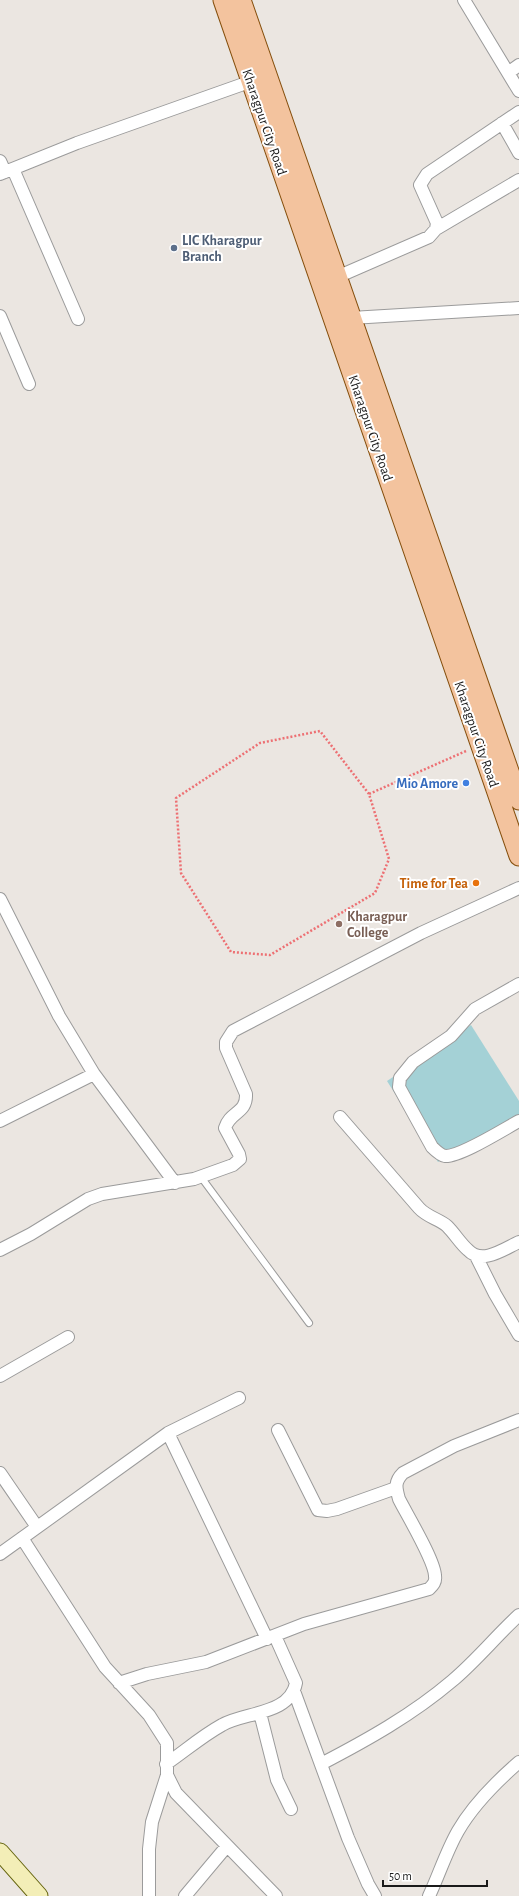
<svg xmlns="http://www.w3.org/2000/svg" width="519" height="1896" font-family="'Alegreya Sans',sans-serif">
  <style>
    .water { fill: #a4d1d6 }
    .lines { fill: none; stroke-linecap: round; stroke-linejoin: round }
    .service-casing { stroke: #9b9b9b; stroke-width: 8 }
    .minor-casing { stroke: #9b9b9b; stroke-width: 14 }
    .secondary-casing { stroke: #65640e; stroke-width: 19 }
    .primary-casing { stroke: #844e0c; stroke-width: 21 }
    .path { stroke: #ed7073; stroke-width: 2.5; stroke-dasharray: 2 2; stroke-linecap: butt }
    .service { stroke: #fff; stroke-width: 6 }
    .minor { stroke: #fff; stroke-width: 12 }
    .secondary { stroke: #f3eeb7; stroke-width: 17 }
    .primary { stroke: #f3c39e; stroke-width: 19 }
    .service-dot { fill: #5c6f8a; stroke: #fff; stroke-width: 1.5 }
    .shop-dot { fill: #3f7fe0; stroke: #fff; stroke-width: 1.5 }
    .food-dot { fill: #e8710a; stroke: #fff; stroke-width: 1.5 }
    .education-dot { fill: #8d6e63; stroke: #fff; stroke-width: 1.5 }
    .labels { text-anchor: middle; stroke-width: 4; stroke-linejoin: round; paint-order: stroke }
    .street-label { font-size: 14px; fill: #1a1a1a; stroke: #fff }
    .service-label { font-size: 14px; font-weight: bold; fill: #4e5e75; stroke: #fff; text-anchor: start }
    .shop-label { font-size: 14px; font-weight: bold; fill: #366cbe; stroke: #fff; text-anchor: end }
    .food-label { font-size: 14px; font-weight: bold; fill: #c56008; stroke: #fff; text-anchor: end }
    .education-label { font-size: 14px; font-weight: bold; fill: #785e54; stroke: #fff; text-anchor: start }
  </style>
  <rect width="100%" height="100%" fill="#ebe6e1"/>
  <path class="water" d="M471,1025l48,76v15l-81,46 -51,-81z"/>
  <g class="lines">
    <g class="service-casing">
      <path id="service" d="M201,1177l108,146"/>
    </g>
    <g class="minor-casing">
      <path id="minor" d="M464,0l55,91
        M508,73l11,-8
        M502,123l17,30
        M0,161l5,11
        M13,169l65,150
        M0,174l77,-31 175,-62
        M436,229l83,-49
        M337,277l92,-40 7,-8 1,-6 -17,-38 7,-11 92,-62
        M0,316l29,68
        M351,318l168,-10
        M0,899l59,117 35,58 81,109
        M519,984l-44,25 -24,27 -38,26 -13,16 -1,9 33,60c4,4 8,8 13,9 15,1 59,-27 74,-35
        M340,1117l79,91c8,9 20,11 28,18 8,8 13,17 21,24 14,15 36,-1 51,-8
        M0,1121l94,-47
        M0,1250l31,-16 57,-35 14,-5 92,-15 39,-14 7,-6 -1,-5 -14,-26c5,-17 22,-14 21,-34l-20,-46v-6l7,-11 188,-98 98,-45
        M476,1256l19,38 24,41
        M0,1376l68,-39
        M278,1430l40,80 9,1 10,-2 59,-21
        M168,1433l99,206
        M0,1473l37,54
        M22,1538l83,129 44,48 18,28v32l9,18 100,103
        M0,1554l168,-121 71,-35
        M119,1683l28,-9 59,-12 98,-38 125,-35c4,-4 7,-7 6,-13 0,-15 -28,-61 -36,-77 -3,-11 -5,-17 4,-26l51,-27 65,-26
        M294,1691l54,147 20,46 7,12
        M260,1713l17,67 14,29
        M166,1764c19,-13 36,-28 56,-39 22,-13 68,-10 74,-42l-21,-47
        M321,1764c46,-24 91,-49 131,-83 24,-20 44,-45 67,-66
        M149,1896v-47l3,-27 15,-47
        M185,1896l42,-50
        M429,1896c10,-21 17,-44 29,-65 15,-26 38,-49 61,-69"/>
    </g>
    <g class="secondary-casing">
      <path id="secondary" d="M0,1852l39,44"/>
    </g>
    <g class="primary-casing">
      <path id="primary" d="M223,0l296,856
        M241,0l278,800"/>
    </g>
    <path class="path" d="M369,794l-49,-63 -60,12 -84,55 5,75 50,79 39,3 105,-62 14,-34 -20,-65 97,-43"/>
    <use href="#service" class="service"/>
    <use href="#minor" class="minor"/>
    <use href="#secondary" class="secondary"/>
    <use href="#primary" class="primary"/>
  </g>
  <circle class="service-dot" cx="174" cy="248" r="4"/>
  <circle class="shop-dot" cx="466" cy="783" r="4"/>
  <circle class="food-dot" cx="476" cy="883" r="4"/>
  <circle class="education-dot" cx="339" cy="924" r="4"/>
  <g class="labels">
    <g class="street-label">
      <text transform="translate(265 122) rotate(71)" y="5">Kharagpur City Road</text>
      <text transform="translate(371 428) rotate(71)" y="5">Kharagpur City Road</text>
      <text transform="translate(477 734) rotate(71)" y="5">Kharagpur City Road</text>
    </g>
    <g class="service-label">
      <text x="182" y="245">LIC Kharagpur<tspan x="182" dy="16">Branch</tspan></text>
    </g>
    <g class="shop-label">
      <text x="458" y="788">Mio Amore</text>
    </g>
    <g class="food-label">
      <text x="468" y="888">Time for Tea</text>
    </g>
    <g class="education-label">
      <text x="347" y="921">Kharagpur<tspan x="347" dy="16">College</tspan></text>
    </g>
  </g>
  <path d="M383 1880v6h104v-6" fill="none" stroke="#1a1a1a" stroke-width="2"/>
  <text x="389" y="1880" font-size="12" fill="#1a1a1a" stroke="#ffffff" stroke-width="3" paint-order="stroke">50 m</text>
</svg>
